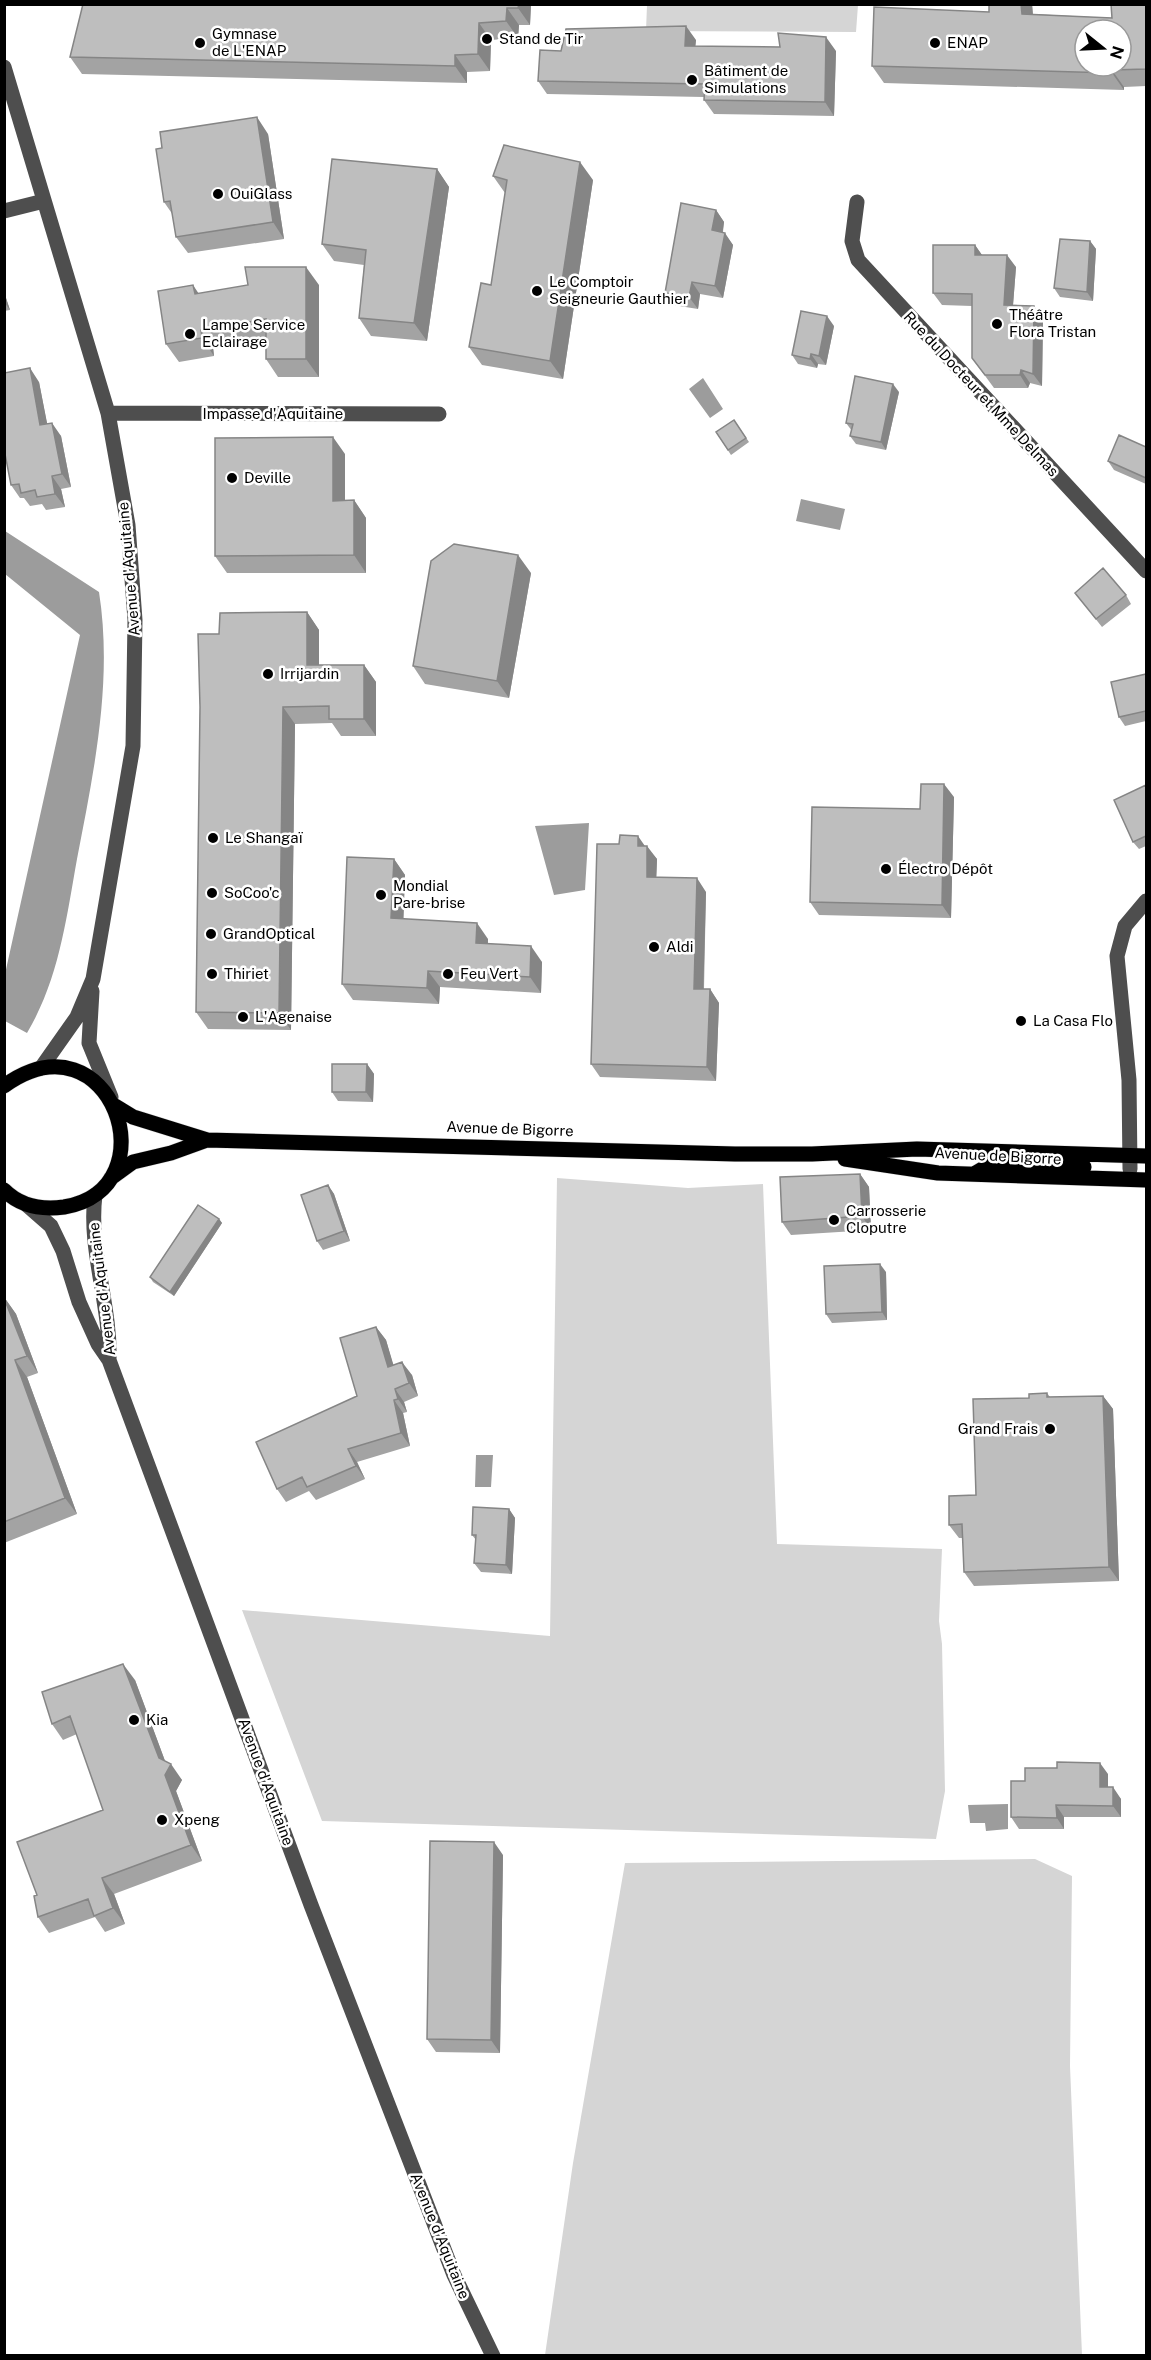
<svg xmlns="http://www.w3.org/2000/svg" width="1151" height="2360" font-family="'Public Sans',sans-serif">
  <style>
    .green { fill: #d5d5d5 }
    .water { fill: #9c9c9c }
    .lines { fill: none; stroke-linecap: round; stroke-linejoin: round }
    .major-casing { stroke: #dbdbdb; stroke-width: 16 }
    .minor { stroke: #4e4e4e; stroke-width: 15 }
    .major { stroke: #000; stroke-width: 15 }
    .wall { fill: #a3a3a3 }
    .shaded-wall { fill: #858585 }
    .building { fill: #bebebe; stroke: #858585; stroke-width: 1.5; fill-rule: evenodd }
    .poi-dot { fill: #000; stroke: #fff; stroke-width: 2 }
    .labels { text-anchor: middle; stroke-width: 5; stroke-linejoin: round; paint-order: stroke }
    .poi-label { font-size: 15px; fill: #000; stroke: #fff; text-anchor: start }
    .street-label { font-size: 15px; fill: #000; stroke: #fff }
  </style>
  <rect width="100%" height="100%" fill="#fff"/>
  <path class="green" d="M647,5h211l-2,27 -210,-1z
    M557,1178l131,10 75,-4 14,360 165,5 -3,72 3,23 3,147 -9,48 -614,-18 -80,-211 308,26z
    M1035,1859l37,17 -2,190 12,289h-537l28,-192 52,-300z"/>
  <path class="water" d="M703,378l20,31 -13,9 -21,-29z
    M801,499l44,10 -5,21 -44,-9z
    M5,531l94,61c14,89 -5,179 -22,267 -11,61 -18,120 -50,174l-22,-12v-47l75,-339 -75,-61z
    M589,823l-4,67 -31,5 -19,-69z
    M476,1455h17l-2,32h-16z
    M1008,1804v25l-22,2 -1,-8h-15l-2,-18z"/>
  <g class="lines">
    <g class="major-casing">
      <path id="major" d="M4,1086c107,-77 169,103 60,121 -22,3 -44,-1 -60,-17
        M115,1106l18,11 74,23 528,14h77l105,-5 229,7
        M845,1159l93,14 208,7
        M974,1174l17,-10 93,3
        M111,1178l22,-16 38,-9 36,-13"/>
    </g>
    <path class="minor" d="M4,67l104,346 20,112 7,95 -2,126 -40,233 -16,38 -36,51
      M857,202l-5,39 6,19 288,311
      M4,211l40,-10
      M108,413l331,1
      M92,991l-3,52 22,54
      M1130,1169l-1,-89 -12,-124 8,-30 21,-25
      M95,1195c-7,55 16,110 14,165l202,545 143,370 39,81
      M27,1205l24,21 12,25 16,51 19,42 11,16"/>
    <use href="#major" class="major"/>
  </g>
  <path class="wall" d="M83,4h448l-1,21h-11l-1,13 -27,2 -1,31 -23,1v11l-385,-9 -12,-17z
    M989,4h43l1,10 79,4 34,-14v82l-22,1v3l-240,-7 -12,-17 117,-54z
    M696,40l-1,7 141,4 -2,65 -120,-2 -10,-14v-3l-157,-3 -9,-13 23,-30z
    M268,134l16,105 -96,14 -12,-16 -3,-22 -9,-13z
    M437,169l12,18 -22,154 -56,-5 -12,-18 5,-53 -30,-4 -12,-17z
    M493,176l100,4 -30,199 -81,-14 -13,-18 22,-62 14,-92z
    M716,210l8,12 -1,10 10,13 -10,53 -23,-4 -2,15 -25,-4 -8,-12z
    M1090,241l6,8 -3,52 -33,-4 -6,-9z
    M975,245l7,10 34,12 -3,38 30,14 -1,67 -12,-3 -2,5h-34l-22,-30v-52l-30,-1 -9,-12z
    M319,285v92h-41l-12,-18v-20l-53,8 1,9 -35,6 -13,-18 33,-50z
    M4,292l6,18 -6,1z
    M834,326l-8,39 -8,-1 -1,4 -19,-4 -6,-9z
    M39,382l8,42 14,12 10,51 -10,2 4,18 -19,3 -4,-6 -12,2 -6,-8h-4l-9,-13z
    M899,392l-13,58 -30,-6 -6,-8 2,-5 -6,-8z
    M734,420l15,22 -18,13 -15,-23z
    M1146,447v37l-32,-14 -6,-9z
    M345,454v47l9,-1 12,18v55h-139l-12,-17z
    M531,573l-22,125 -84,-14 -12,-18z
    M1075,593l51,2 5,9 -29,23z
    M307,612l12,18v35h45l12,17v54h-35l-9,-13 -37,1 -4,306 -83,-1 -12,-17 4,-305 19,-73z
    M1146,675v46l-21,5 -6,-9z
    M1146,785v61l-7,3 -6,-7z
    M954,797l-3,121 -132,-3 -9,-13 110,-93z
    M645,846l12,13 -1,18 50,15 -2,97h6l9,14 -3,78 -116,-4 -9,-13z
    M394,859l11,16 -2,44 85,20v4l54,19 -1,31 -101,-6 -1,17 -86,-4 -11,-16z
    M367,1064l7,10 -1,28 -35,-1 -6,-9z
    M860,1174l9,13 2,43 -80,5 -9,-13z
    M328,1185l6,9 16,47 -27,9 -6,-9z
    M219,1219l3,4 -48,73 -21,-14 -3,-5z
    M886,1272l1,48 -55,3 -6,-9z
    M4,1297l12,17 22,59 -11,4 50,137 -73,29z
    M376,1327l10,13 7,25 19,10 6,21 -14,6 3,10 -4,1 7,33 -53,16 8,17 -49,21 -7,-9 -23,11 -9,-13 80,-93z
    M1047,1393l3,4 53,-1 10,13 6,172 -145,5 -10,-14 -1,-34h-4l-10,-13 27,-30 53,-97z
    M509,1509l6,9 -3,56 -31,-2 -7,-9 2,-23 -4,-5z
    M135,1680l30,81 17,19 -6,11 26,70 -88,33 11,30 -20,8 -10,-15 -46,16 -11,-16 -1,-22 66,-85 -26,-76 -14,6 -11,-16z
    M1108,1774v13l13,12v18h-57v12h-45l-8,-12 14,-36z
    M503,1855l-3,198 -64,-1 -9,-13z"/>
  <path class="shaded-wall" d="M519,4h12l-1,21 -12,-17z
    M1021,4h11l2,27 -12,-17z
    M507,8l12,17 -1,13 -12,-17z
    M479,23l12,17 -1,31 -12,-17z
    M686,26l10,14 -2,20 -9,-14z
    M826,37l10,14 -2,65 -9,-14z
    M455,55l12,17v11l-12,-17z
    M1112,70l12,17v3l-12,-17z
    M257,117l11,17 16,105 -11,-17z
    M580,162l13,18 -30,199 -13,-18z
    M437,169l12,18 -22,154 -13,-18z
    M716,210l8,12 -3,21 -9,-13z
    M725,233l8,12 -10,53 -8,-12z
    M1090,241l6,8 -3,52 -6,-9z
    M975,245l9,13 -9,-3z
    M1007,255l9,12 -4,51 -8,-13z
    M306,267l13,18v92l-13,-18z
    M692,282l8,12 -2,15 -9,-12z
    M193,285l12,18 -10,-9z
    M4,292l6,18 -6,-8z
    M1034,306l9,13 -1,67 -9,-12z
    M827,316l7,10 -8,39 -7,-9z
    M201,330l12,17 1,9 -12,-18z
    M811,354l7,10 -1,4 -7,-9z
    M30,368l9,14 11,56 -10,-13z
    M1021,370l9,13 -2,5 -8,-13z
    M893,384l6,8 -13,58 -5,-8z
    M52,423l9,13 10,51 -9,-13z
    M333,437l12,17v64l-12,-17z
    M52,476l9,13 4,18 -10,-13z
    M354,500l12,18v55l-12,-18z
    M518,555l13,18 -22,125 -12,-17z
    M307,612l12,18v53l-12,-18z
    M364,665l12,17v54l-12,-17z
    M283,707l12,17 -4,306 -12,-17z
    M944,784l10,13 -3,121 -9,-13z
    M638,836l9,13v-3l10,13 -1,31 -9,-13 -9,-31z
    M394,859l11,16 -2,60 -12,-17z
    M697,878l9,14 -3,110 -9,-13z
    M477,923l11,16 -1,20 -11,-16z
    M531,946l11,16 -1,31 -11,-16z
    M428,971l12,16 -1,17 -12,-16z
    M710,989l9,14 -3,78 -9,-14z
    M367,1064l7,10 -1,28 -7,-10z
    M860,1174l9,13 2,43 -9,-14z
    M328,1185l6,9 16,47 -6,-10z
    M219,1219l3,4 -48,73 -4,-4z
    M880,1264l6,8 1,48 -5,-8z
    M4,1297l12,17 22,59 -11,-17z
    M376,1327l10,13 12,40 -10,-13z
    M15,1360l12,17 50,137 -12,-16z
    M402,1362l10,13 6,21 -9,-13z
    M395,1389l9,13 3,10 -9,-13z
    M1103,1396l10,13 6,172 -10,-14z
    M394,1400l9,13 7,33 -9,-13z
    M348,1449l9,13 8,17 -9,-13z
    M509,1509l6,9 -3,56 -6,-9z
    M123,1664l12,16 33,89 3,-5 11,16 -6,11 26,70 -11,-16z
    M1100,1763l8,11v25l-8,-12z
    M1113,1787l8,12v18l-8,-11z
    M1056,1805l8,12v12l-7,-11z
    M494,1842l9,13 -3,198 -9,-13z
    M102,1878l12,16 11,30 -12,-16z"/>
  <path class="building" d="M83,4h436l-1,4h-11l-1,13 -27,2 -1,31 -23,1v11l-385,-9z
    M989,4h32l1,10 90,4 -1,-14h35v65l-34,1v3l-240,-7 2,-59 115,5zM1085,30h36v36h-36z
    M686,26l-1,20 95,1 -2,-14 48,4 -1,65 -121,-2 1,-16 -167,-3 2,-31 21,1 5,-22z
    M257,117l16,105 -97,15 -6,-36 -6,1 -8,-53 6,-1 -2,-16z
    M504,145l76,17 -30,199 -81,-14 12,-64 10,2 16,-105 -14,-4z
    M332,159l105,10 -23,154 -55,-5 7,-68 -44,-6z
    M681,203l35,7 -4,20 13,3 -10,53 -23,-4 -3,15 -24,-4z
    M1060,239l30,2 -3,51 -33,-4z
    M933,245h42v10h32l-3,50 30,1 -1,68 -12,-4 -1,5h-35l-13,-17v-64l-39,-1z
    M245,267h61v92h-40v-40l-65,11 1,8 -36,6 -8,-53 35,-6 2,9 53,-9z
    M801,311l26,5 -8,40 -8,-2 -1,5 -18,-4z
    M30,368l10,57 12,-2 10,51 -10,2 3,18 -18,3 -2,-7 -14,3 -2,-9 -8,1 -7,-36v-76z
    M855,376l38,8 -12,58 -31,-6 3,-12 -7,-1z
    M734,420l12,18 -18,12 -12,-18z
    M1119,435l27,12v31l-38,-17z
    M333,437v64l21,-1v55l-139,1v-118z
    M454,544l64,11 -21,126 -84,-15 18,-105z
    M1103,568l23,27 -30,24 -21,-26z
    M307,612v53h57v54h-35v-13l-46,1 -4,306 -83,-1 4,-305 -2,-73h21l1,-21z
    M1146,674v37l-27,6 -8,-35z
    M921,784h23l-2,121 -132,-3 2,-95 108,2z
    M1146,785v51l-13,6 -19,-42z
    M620,835l18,1v10h9v31l50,1 -3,111h16l-3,78 -116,-3 6,-220h22z
    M347,857l47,2 -3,59 86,5 -1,20 55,3 -1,31 -102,-6 -1,17 -85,-4z
    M332,1064h35l-1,28h-34z
    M860,1174l2,42 -80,6 -2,-45z
    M328,1185l16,46 -27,10 -16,-46z
    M198,1205l21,14 -49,73 -20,-15z
    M880,1264l2,48 -56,2 -2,-48z
    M4,1298l23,58 -12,4 50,138 -61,24z
    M376,1327l12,40 14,-5 7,21 -14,6 3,10 -4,1 7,33 -53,16 8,17 -49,21 -5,-10 -25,12 -21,-47 101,-46 -17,-58z
    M1047,1393v4l56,-1 6,171 -145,5 -2,-48 -13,1v-29l27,-1 -3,-96 56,-1v-4z
    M473,1507l36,2 -3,56 -32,-2 2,-28h-4z
    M123,1664l36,94 12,6 -6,11 26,70 -89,33 11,30 -19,8 -6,-17 -50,18 -4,-21 3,-1 -20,-53 86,-32 -33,-94 -18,8 -10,-32z
    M1057,1762l43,1v24h13v19l-57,-1 1,13 -46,-1v-36h14v-13h32z
    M430,1841l64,1 -3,198 -64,-1z"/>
  <g class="poi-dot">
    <circle cx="487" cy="39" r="6"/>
    <circle cx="200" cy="43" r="6"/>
    <circle cx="935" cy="43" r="6"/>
    <circle cx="692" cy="80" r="6"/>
    <circle cx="218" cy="194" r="6"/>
    <circle cx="537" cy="291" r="6"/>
    <circle cx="997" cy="324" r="6"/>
    <circle cx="190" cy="334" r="6"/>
    <circle cx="232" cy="478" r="6"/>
    <circle cx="268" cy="674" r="6"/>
    <circle cx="213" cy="838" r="6"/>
    <circle cx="886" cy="869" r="6"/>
    <circle cx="212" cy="893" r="6"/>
    <circle cx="381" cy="895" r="6"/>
    <circle cx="211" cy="934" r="6"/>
    <circle cx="654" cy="947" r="6"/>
    <circle cx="212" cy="974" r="6"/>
    <circle cx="448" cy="974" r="6"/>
    <circle cx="243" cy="1017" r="6"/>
    <circle cx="1021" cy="1021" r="6"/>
    <circle cx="834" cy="1220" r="6"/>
    <circle cx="1050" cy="1429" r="6"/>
    <circle cx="134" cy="1720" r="6"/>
    <circle cx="162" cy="1820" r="6"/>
  </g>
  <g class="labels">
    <g class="poi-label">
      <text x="212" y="39">Gymnase<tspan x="212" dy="17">de L'ENAP</tspan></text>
      <text x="499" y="44">Stand de Tir</text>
      <text x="947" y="48">ENAP</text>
      <text x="704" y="76">Bâtiment de<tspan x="704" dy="17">Simulations</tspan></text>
      <text x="230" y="199">OuiGlass</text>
      <text x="549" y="287">Le Comptoir<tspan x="549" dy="17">Seigneurie Gauthier</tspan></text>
      <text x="1009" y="320">Théâtre<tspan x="1009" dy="17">Flora Tristan</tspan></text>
      <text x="202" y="330">Lampe Service<tspan x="202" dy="17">Eclairage</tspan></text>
      <text x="244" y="483">Deville</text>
      <text x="280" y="679">Irrijardin</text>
      <text x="225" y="843">Le Shangaï</text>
      <text x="898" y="874">Électro Dépôt</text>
      <text x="393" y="891">Mondial<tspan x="393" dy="17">Pare-brise</tspan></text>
      <text x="224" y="898">SoCoo'c</text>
      <text x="223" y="939">GrandOptical</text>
      <text x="666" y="952">Aldi</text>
      <text x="224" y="979">Thiriet</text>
      <text x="460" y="979">Feu Vert</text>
      <text x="255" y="1022">L'Agenaise</text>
      <text x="1033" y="1026">La Casa Flo</text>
      <text x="846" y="1216">Carrosserie<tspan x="846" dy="17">Cloputre</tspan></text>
      <text x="1038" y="1434" text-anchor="end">Grand Frais</text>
      <text x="146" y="1725">Kia</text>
      <text x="174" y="1825">Xpeng</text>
    </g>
    <g class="street-label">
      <text transform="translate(981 394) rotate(47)" y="5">Rue du Docteur et Mme Delmas</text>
      <text x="273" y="419">Impasse d'Aquitaine</text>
      <text transform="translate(129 569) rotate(-95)" y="5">Avenue d'Aquitaine</text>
      <text transform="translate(510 1129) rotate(2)" y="5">Avenue de Bigorre</text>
      <text transform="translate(998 1156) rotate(3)" y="5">Avenue de Bigorre</text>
      <text transform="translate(102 1289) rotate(-97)" y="5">Avenue d'Aquitaine</text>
      <text transform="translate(266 1782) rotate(70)" y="5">Avenue d'Aquitaine</text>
      <text transform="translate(440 2236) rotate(68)" y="5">Avenue d'Aquitaine</text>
    </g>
  </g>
  <rect width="1151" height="2360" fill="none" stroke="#000000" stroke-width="12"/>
  <g transform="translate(1103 48) rotate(108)"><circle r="28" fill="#ffffff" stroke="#999999" stroke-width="1.5"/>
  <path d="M0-4.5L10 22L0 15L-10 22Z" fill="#000000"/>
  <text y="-9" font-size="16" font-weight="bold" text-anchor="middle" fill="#000000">N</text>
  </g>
</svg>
